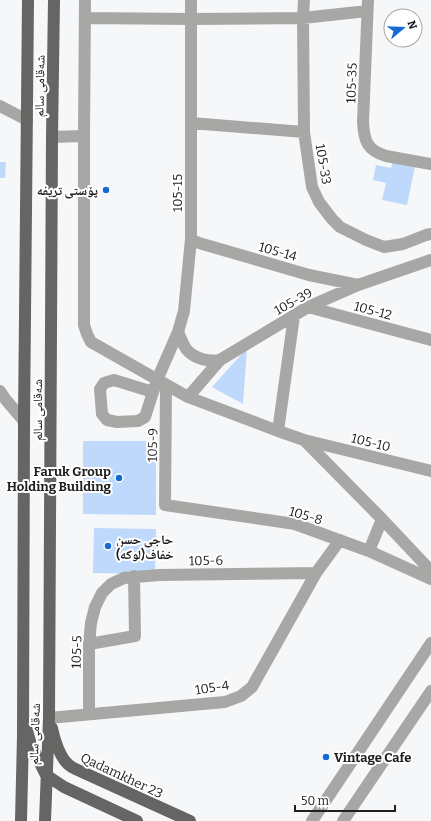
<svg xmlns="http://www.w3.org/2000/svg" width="431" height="821" font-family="Bitter,'Noto Naskh Arabic',serif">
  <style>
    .building { fill: #bed9fc }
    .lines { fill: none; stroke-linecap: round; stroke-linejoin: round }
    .minor { stroke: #a7a7a6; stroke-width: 12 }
    .major { stroke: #656564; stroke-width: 12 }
    .poi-dot { fill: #156ad4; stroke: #fff; stroke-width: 1.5 }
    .labels { text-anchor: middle; stroke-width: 4; stroke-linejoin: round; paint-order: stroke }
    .street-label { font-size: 13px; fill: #202021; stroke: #fff }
    .poi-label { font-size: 13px; font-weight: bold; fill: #202021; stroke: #fff; text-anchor: end }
  </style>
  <rect width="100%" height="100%" fill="#f6f7f9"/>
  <path class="building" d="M393,161l22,5 -8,39 -25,-5 4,-17 -13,-3 3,-15 15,3z
    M0,162h6l-1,16h-5z
    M247,348l-4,56 -31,-17z
    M83,441h73v74l-73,-1z
    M94,528l62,1 -1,45 -62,-1z"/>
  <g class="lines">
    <path class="minor" d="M85,0l-1,136v189l3,9 4,8 97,55 90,34 26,9 78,79 49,52
      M304,0l-1,18 1,114 8,55 7,15 13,17 8,8 26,13 18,7 19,-3 23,-9 5,-1
      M368,0l-5,122c1,19 4,28 23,34l45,8
      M85,18l106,1 112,-1 64,-7
      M0,106l27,14
      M191,123l113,9
      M52,137l32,-1
      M191,239l8,4 110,32 49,10
      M308,307l123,33
      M178,332c3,6 5,13 9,18 8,9 22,12 33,10
      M166,385l-1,120 130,19 74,27 62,28
      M0,391l6,9 18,21
      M153,392l-39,-12 -10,3 -4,6 2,25 5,6 10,2 21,-1 7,-4 12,-37 21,-48 6,-21 7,-72v-239
      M188,397l32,-37 88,-53 50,-22 73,-25
      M278,431l16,-115
      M304,440l127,31
      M369,551l13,-32
      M89,644l46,-8 -1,-60
      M89,714v-70l2,-21 4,-16 7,-14 9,-9 13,-6 35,-3 157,-2
      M49,718l176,-16 16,-6 11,-9 64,-114 24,-33
      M312,821l119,-178
      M343,821l88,-130"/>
    <path class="major" d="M52,728c2,11 8,30 17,37 3,3 7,4 11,6l110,50
      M27,730l4,15 15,30 18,12 73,34
      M21,821l2,-85 1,-315 4,-421
      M45,821l4,-103 3,-581 2,-137"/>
  </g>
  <g class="poi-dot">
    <circle cx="106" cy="190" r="4"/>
    <circle cx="119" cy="478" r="4"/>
    <circle cx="108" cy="546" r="4"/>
    <circle cx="326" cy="757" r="4"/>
  </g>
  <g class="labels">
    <g class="street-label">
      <text transform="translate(351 83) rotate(-88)" y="5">105-35</text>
      <text transform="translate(39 86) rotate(-89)" y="5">شەقامی سالم</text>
      <text transform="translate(324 164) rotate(80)" y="5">105-33</text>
      <text transform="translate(177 193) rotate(-90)" y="5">105-15</text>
      <text transform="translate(278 251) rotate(16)" y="5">105-14</text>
      <text transform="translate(293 301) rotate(-29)" y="5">105-39</text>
      <text transform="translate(373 310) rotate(15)" y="5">105-12</text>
      <text transform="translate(37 410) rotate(-90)" y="5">شەقامی سالم</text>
      <text transform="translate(371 442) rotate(14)" y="5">105-10</text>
      <text transform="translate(152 445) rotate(-89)" y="5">105-9</text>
      <text transform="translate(306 515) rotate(16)" y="5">105-8</text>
      <text transform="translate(206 560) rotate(-1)" y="5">105-6</text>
      <text transform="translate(76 652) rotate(-88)" y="5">105-5</text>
      <text transform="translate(212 687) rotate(-9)" y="5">105-4</text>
      <text transform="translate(34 734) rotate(-88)" y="5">شەقامی سالم</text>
      <text transform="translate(122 775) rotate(25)" y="5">Qadamkher 23</text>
    </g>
    <g class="poi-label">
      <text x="98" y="195">پۆستی تریفە</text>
      <text x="111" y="476">Faruk Group<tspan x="111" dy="15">Holding Building</tspan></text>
      <text x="116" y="544" text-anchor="start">حاجی حسن<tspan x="116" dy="15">(لوکه)خفاف</tspan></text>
      <text x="334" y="762" text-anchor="start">Vintage Cafe</text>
    </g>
  </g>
  <g transform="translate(403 28) rotate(71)"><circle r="19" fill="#ffffff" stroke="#a6a6a6"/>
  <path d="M0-3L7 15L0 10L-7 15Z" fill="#156ad4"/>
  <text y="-6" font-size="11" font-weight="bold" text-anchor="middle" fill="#202021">N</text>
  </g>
  <path d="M295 805v6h100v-6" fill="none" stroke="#202021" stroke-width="2"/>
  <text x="301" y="805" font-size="12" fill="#202021" stroke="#ffffff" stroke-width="3" paint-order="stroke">50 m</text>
</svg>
